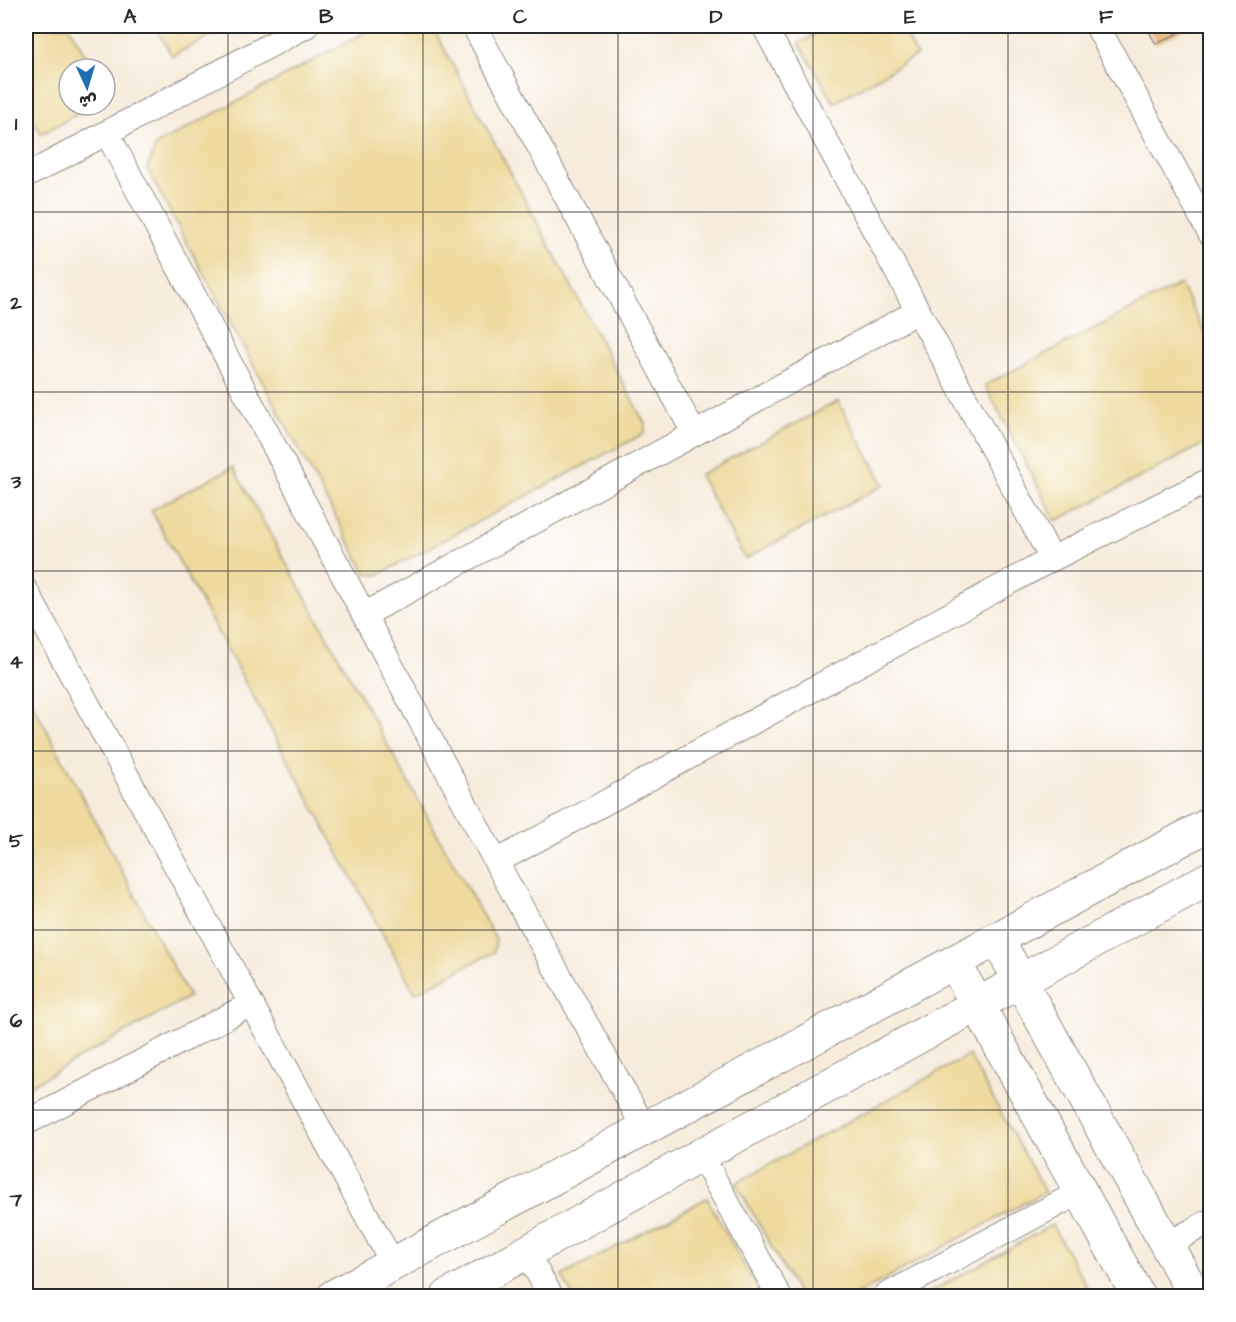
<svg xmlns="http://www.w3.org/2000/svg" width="1236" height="1322" font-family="'Architects Daughter','Playpen Sans Arabic',sans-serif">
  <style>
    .sand { fill: #eeda9e; stroke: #8c8264; stroke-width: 1.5 }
    .building { fill: #e4b474 }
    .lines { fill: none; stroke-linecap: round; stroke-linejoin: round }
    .minor-casing { stroke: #918c83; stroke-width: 26 }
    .secondary-casing { stroke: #918c83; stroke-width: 35 }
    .minor { stroke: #fff; stroke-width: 24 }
    .secondary { stroke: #fff; stroke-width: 33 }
    .grid { fill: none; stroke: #2b2b2b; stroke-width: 1.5; stroke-opacity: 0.55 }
    .neatline { fill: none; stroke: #2b2b2b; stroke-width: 2 }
    .grid-label { font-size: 20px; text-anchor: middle; font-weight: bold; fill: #2b2b2b }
  </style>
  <rect width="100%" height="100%" fill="#fff"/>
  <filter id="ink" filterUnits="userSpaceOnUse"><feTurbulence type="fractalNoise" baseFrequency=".0167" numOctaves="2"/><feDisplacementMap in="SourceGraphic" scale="12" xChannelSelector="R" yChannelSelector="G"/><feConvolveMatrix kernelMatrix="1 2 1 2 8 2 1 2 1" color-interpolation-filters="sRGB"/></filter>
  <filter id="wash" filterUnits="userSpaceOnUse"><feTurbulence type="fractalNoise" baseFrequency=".008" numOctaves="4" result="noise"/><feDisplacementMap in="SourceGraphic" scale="24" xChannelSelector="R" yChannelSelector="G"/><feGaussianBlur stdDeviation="1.35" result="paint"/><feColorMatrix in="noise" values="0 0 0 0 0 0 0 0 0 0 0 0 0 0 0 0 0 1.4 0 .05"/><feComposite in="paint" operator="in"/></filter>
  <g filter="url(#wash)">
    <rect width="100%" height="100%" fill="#f7ecdb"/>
    <path class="sand" d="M26,26h43l24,43h-24v36h25l-53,29 -15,-28z
      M155,26h74l-57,30z
      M377,26h55l213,398v9l-267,142 -12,-2 -219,-404 9,-24z
      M830,26h70l17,29 -83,48 -35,-60z
      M1180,284l30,59v98l-154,80 -71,-136z
      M838,401l46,84 -139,74 -46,-84z
      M233,467l263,473 -2,12 -79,41 -264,-483z
      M26,691l163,306 -163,91z
      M969,1055l76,137 -191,104h-55l-63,-113z
      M707,1198l54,98h-188l-11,-20z
      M1052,1225l40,71h-169z"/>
    <g id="blocks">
      <path class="building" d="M1146,26h47l-37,18z"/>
    </g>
  </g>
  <g filter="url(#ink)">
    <use href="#blocks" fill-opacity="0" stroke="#918c83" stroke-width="1.5"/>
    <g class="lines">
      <g class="minor-casing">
        <path id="minor" d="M474,26l220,407
          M764,26l288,533
          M1097,26l113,207
          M107,133l389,729 149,267
          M26,176l280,-150
          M26,591l367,673
          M364,615l554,-304
          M496,862l556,-303 158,-79
          M26,1123l225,-119
          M701,1155l78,141
          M1166,1245l44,-24
          M526,1252l25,44
          M885,1296l195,-104"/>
      </g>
      <g class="secondary-casing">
        <path id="secondary" d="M997,939l198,357
          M954,962l184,334
          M334,1296l876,-472
          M448,1296l253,-141 509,-277"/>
      </g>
      <use href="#minor" class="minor"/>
      <use href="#secondary" class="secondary"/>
    </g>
  </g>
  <path class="grid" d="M228,26v1270M423,26v1270M618,26v1270M813,26v1270M1008,26v1270M26,212h1184M26,392h1184M26,571h1184M26,751h1184M26,930h1184M26,1110h1184"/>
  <rect width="1236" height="1322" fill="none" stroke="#fff" stroke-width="66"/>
  <g transform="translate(87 87) rotate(176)"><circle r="28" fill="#ffffff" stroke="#aaaaaa" stroke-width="1.5"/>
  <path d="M0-4.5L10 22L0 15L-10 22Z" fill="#1f6fb2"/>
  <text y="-9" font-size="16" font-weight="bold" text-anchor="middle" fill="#2b2b2b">ش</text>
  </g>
  <rect x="33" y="33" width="1170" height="1256" class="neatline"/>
  <g class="grid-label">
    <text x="130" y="23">A</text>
    <text x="326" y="23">B</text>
    <text x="520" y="23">C</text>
    <text x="716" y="23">D</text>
    <text x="910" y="23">E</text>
    <text x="1106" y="23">F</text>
    <text x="16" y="130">1</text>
    <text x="16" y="309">2</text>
    <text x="16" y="488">3</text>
    <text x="16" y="668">4</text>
    <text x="16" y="847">5</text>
    <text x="16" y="1027">6</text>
    <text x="16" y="1206">7</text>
  </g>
</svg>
